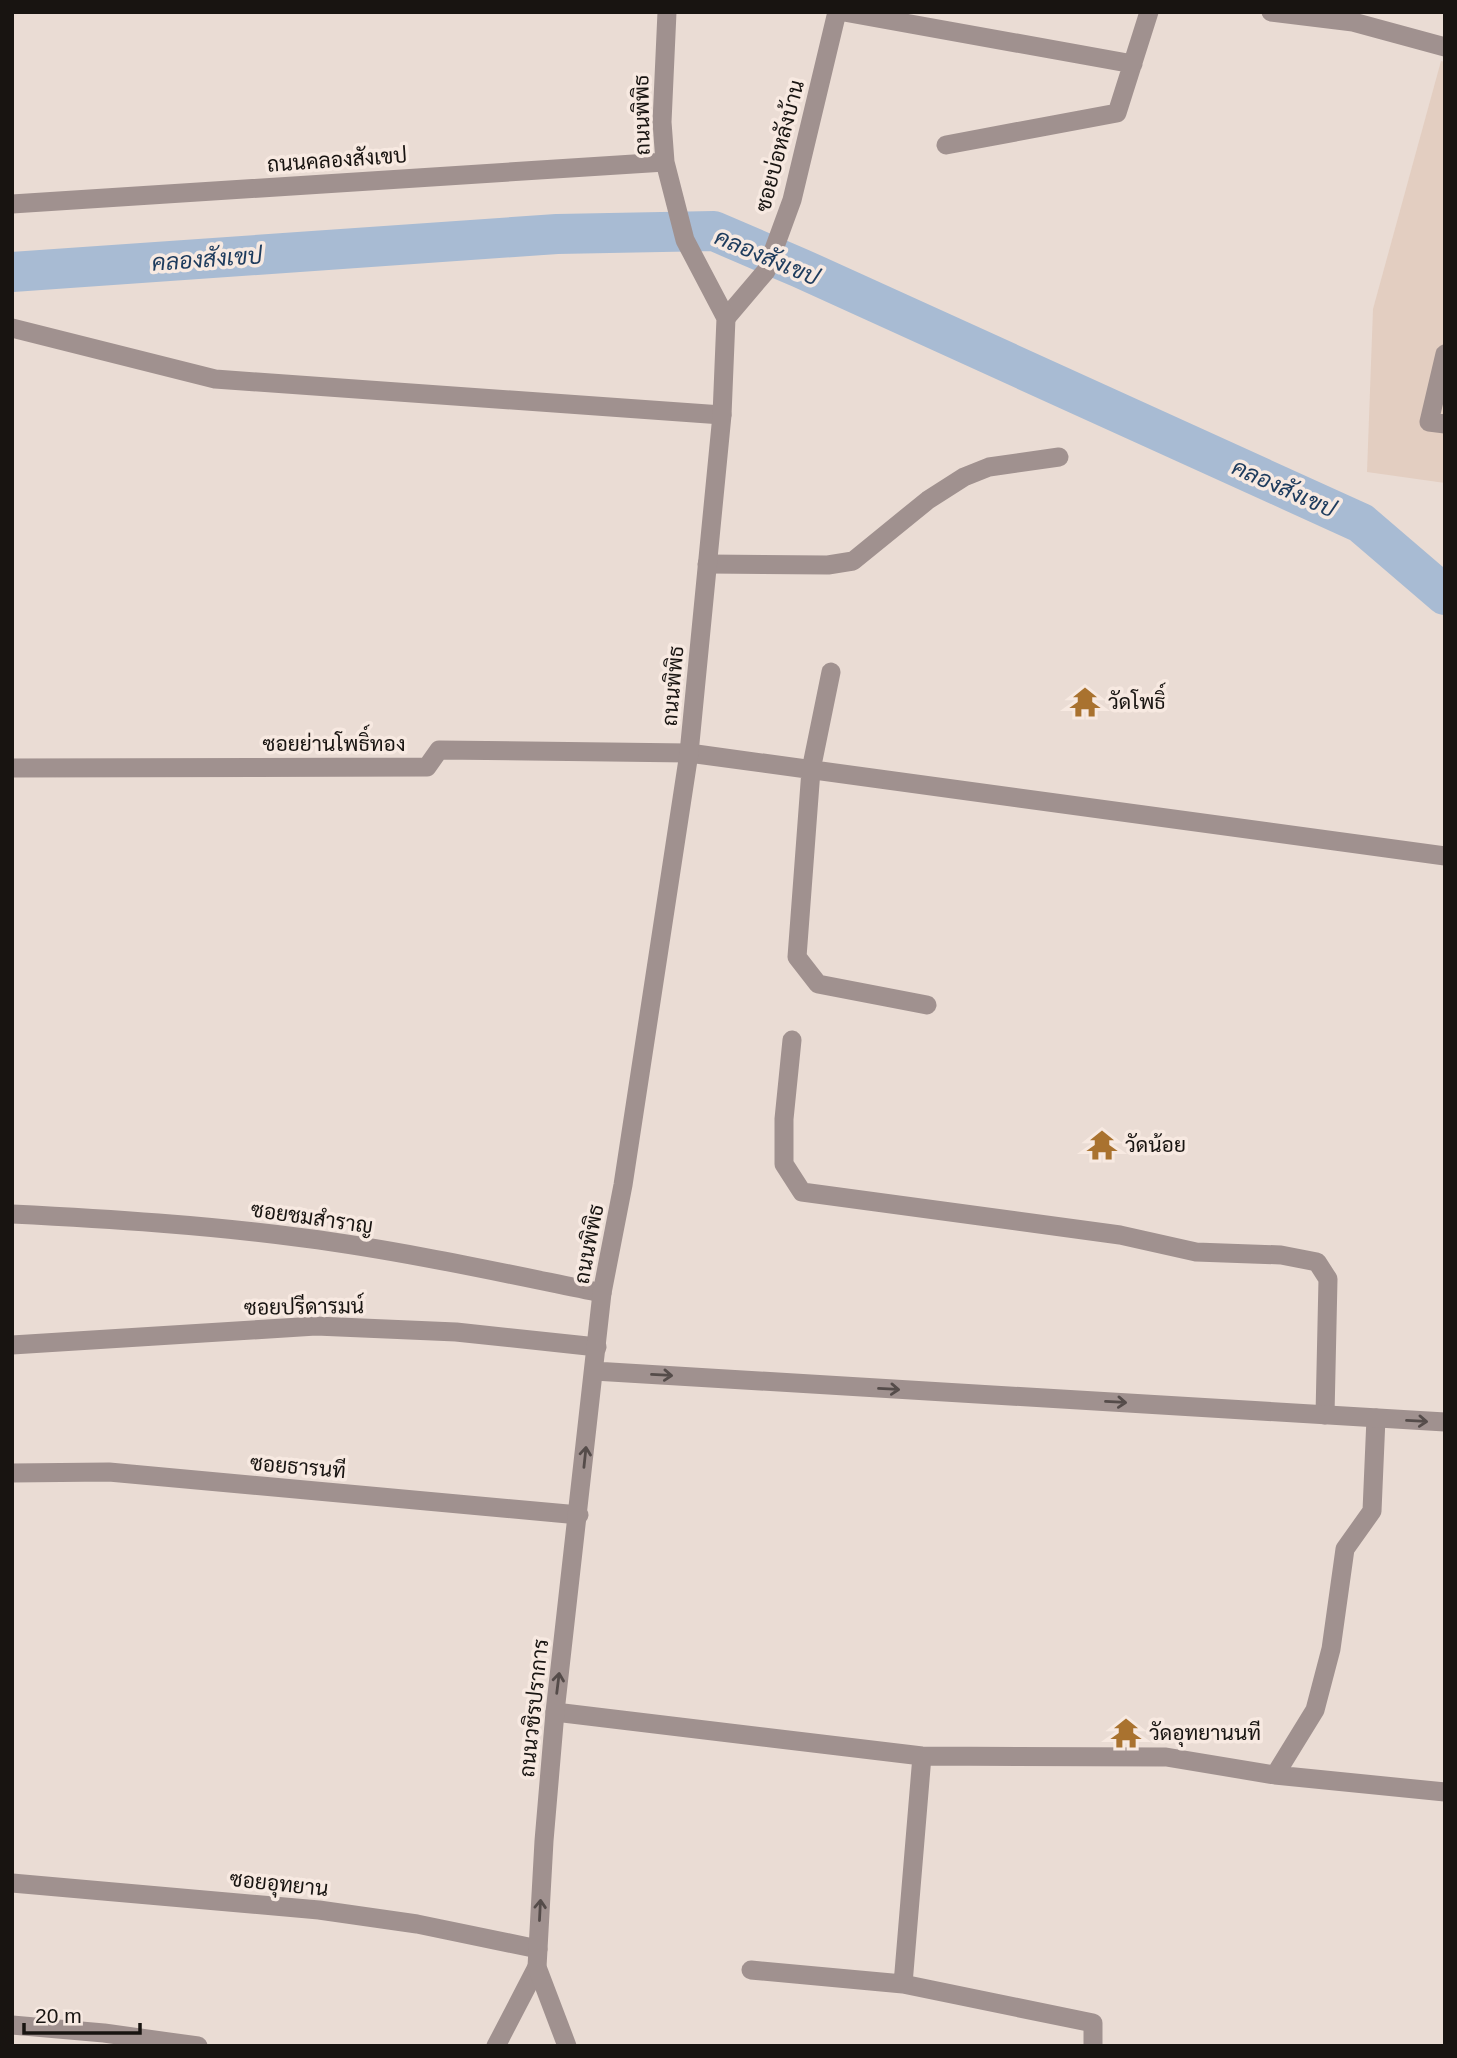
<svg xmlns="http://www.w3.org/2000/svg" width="1457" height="2058" font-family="Helvetica,Sarabun,sans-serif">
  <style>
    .built { fill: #e3cec1 }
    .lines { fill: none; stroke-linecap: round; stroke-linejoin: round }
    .canal { stroke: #a8bbd3; stroke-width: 40 }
    .service { stroke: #a0918f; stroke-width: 19 }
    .minor { stroke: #a0918f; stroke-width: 19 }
    .tertiary { stroke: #a0918f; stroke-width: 19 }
    .oneway { stroke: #554c4a }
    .labels { text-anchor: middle; stroke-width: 7; stroke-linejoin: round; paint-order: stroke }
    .street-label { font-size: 21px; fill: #181411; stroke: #f7e9e1 }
    .poi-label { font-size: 21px; fill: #181411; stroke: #f7e9e1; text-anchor: start }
    .water-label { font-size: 23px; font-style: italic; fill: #1d3b5d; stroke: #f7e9e1 }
  </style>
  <rect width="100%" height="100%" fill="#eadcd4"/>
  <path class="built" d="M1441,61l4,1v421l-78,-11 6,-163z"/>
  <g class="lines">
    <path class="canal" d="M12,272l545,-38 157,-3 86,37 561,255 84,72"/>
    <path class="service" d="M1445,354l-16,68 16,2
      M831,672l-20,98 -14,187 21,27 109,21
      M689,753l756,103
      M792,1040l-8,79v45l18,28 318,43 76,17 85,3 36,7 11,17 -3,136"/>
    <path class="minor" d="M844,12l289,52
      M1271,12l82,10 92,25
      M946,145l171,-32 32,-101
      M726,318l40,-47 26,-71 45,-188
      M12,328l203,51 507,36
      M707,564l121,1 25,-4 75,-61 36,-23 25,-10 70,-10
      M12,768l415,-1 12,-17 250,3
      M12,1214c98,5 195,11 292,24 100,13 199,35 298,55
      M12,1345l304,-19 140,6 141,15
      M12,1473l97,-1 470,43
      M555,1712l367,44 244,1 109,18 170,17
      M1275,1775l40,-65 16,-61 14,-100 27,-38 4,-93
      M12,1883l307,27 98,14 121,25
      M751,1970l152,14 190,39v23
      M903,1984l19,-228
      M12,2025l92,8 94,13
      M496,2046l41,-79"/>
    <path class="tertiary" d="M12,204l653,-42
      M594,1371l851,51
      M567,2046l-30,-79 7,-126 11,-129 47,-419 21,-108 66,-432 33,-338 4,-97 -41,-78 -20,-78 -3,-40 5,-110"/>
  </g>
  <defs><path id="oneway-shaft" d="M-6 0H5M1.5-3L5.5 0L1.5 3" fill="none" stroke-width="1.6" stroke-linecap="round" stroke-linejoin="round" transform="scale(1.75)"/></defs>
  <g class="oneway">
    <use href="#oneway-shaft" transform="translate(662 1375) rotate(3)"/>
    <use href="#oneway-shaft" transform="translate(889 1389) rotate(3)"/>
    <use href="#oneway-shaft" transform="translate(1116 1402) rotate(3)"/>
    <use href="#oneway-shaft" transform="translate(1417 1421) rotate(3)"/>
    <use href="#oneway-shaft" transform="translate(585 1457) rotate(-84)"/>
    <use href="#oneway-shaft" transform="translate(558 1683) rotate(-83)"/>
    <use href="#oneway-shaft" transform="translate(540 1910) rotate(-87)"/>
  </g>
  <defs>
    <g id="temple-bare" transform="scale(2.415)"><path d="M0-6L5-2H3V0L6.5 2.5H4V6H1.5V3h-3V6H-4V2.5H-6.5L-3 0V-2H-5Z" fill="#a9722f" stroke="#f7e9e1" stroke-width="2.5" paint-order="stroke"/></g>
  </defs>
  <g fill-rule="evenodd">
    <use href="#temple-bare" x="1085" y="702"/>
    <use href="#temple-bare" x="1102" y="1145"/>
    <use href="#temple-bare" x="1126" y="1733"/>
  </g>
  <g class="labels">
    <g class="street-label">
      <text transform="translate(642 115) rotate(-91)" y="7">ถนนพิพิธ</text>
      <text transform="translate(780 146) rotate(-75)" y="7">ซอยบ่อหลังบ้าน</text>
      <text transform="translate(337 160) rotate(-4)" y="7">ถนนคลองสังเขป</text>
      <text transform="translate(673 686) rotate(-85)" y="7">ถนนพิพิธ</text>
      <text x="334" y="751">ซอยย่านโพธิ์ทอง</text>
      <text transform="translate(312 1218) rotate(8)" y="7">ซอยชมสำราญ</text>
      <text transform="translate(589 1244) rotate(-79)" y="7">ถนนพิพิธ</text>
      <text transform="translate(304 1307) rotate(-1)" y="7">ซอยปรีดารมน์</text>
      <text transform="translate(298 1467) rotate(5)" y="7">ซอยธารนที</text>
      <text transform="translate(534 1708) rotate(-84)" y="7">ถนนวชิรปราการ</text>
      <text transform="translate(279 1884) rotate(6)" y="7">ซอยอุทยาน</text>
    </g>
    <g class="poi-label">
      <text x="1108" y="709">วัดโพธิ์</text>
      <text x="1125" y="1152">วัดน้อย</text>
      <text x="1149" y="1740">วัดอุทยานนที</text>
    </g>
    <g class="water-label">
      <text transform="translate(767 257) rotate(23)" y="8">คลองสังเขป</text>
      <text transform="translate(207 259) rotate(-4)" y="8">คลองสังเขป</text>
      <text transform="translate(1284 488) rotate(24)" y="8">คลองสังเขป</text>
    </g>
  </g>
  <rect width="1457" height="2058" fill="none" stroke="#181411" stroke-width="28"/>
  <path d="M24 2023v10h116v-10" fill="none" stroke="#181411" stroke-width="3.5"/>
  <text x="35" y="2023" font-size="21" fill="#181411" stroke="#f7e9e1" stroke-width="5" paint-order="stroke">20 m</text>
</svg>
